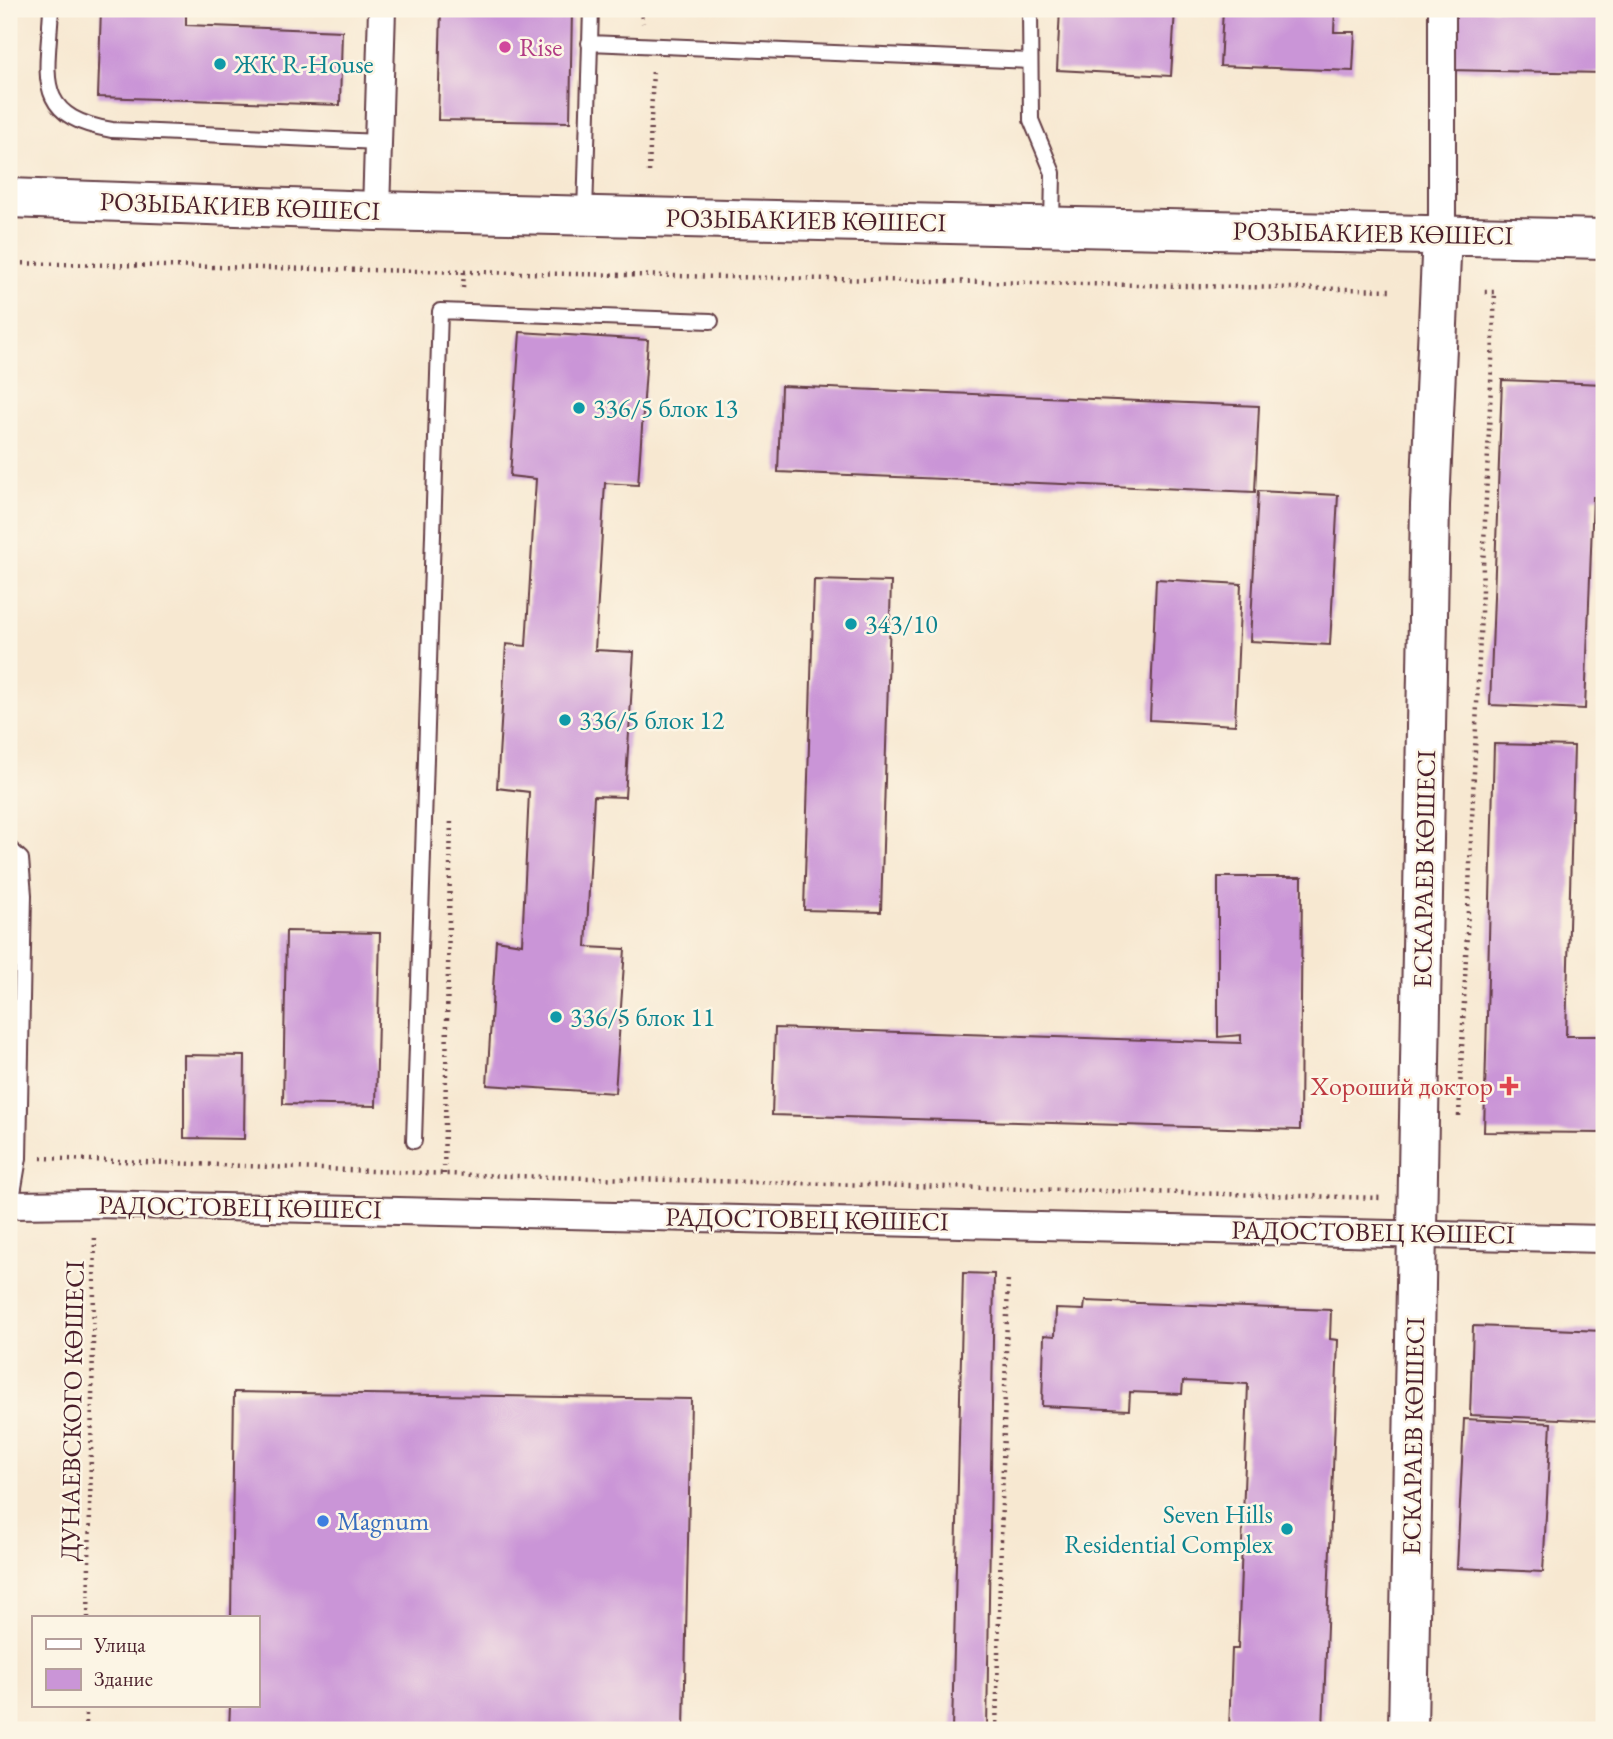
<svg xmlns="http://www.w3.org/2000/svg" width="1613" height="1739" font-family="'EB Garamond',serif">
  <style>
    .building { fill: #ca95d7 }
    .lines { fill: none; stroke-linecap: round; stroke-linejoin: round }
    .lane-casing { stroke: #643d44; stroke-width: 18 }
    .street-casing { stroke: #643d44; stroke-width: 30 }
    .secondary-casing { stroke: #643d44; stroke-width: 42 }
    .path { stroke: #643d44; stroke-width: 4.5; stroke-dasharray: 2 5; stroke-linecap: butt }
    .lane { stroke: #fff; stroke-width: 14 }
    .street { stroke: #fff; stroke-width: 26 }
    .secondary { stroke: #fff; stroke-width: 38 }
    .hotel-dot { fill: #d1479c; stroke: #fcf5e5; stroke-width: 2.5 }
    .culture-dot { fill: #0f9aa8; stroke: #fcf5e5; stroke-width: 2.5 }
    .health-dot { fill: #e0444e; stroke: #fcf5e5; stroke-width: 2.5 }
    .shop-dot { fill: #3f7fe0; stroke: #fcf5e5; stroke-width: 2.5 }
    .labels { text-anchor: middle; stroke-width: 5; stroke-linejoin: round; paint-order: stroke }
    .hotel-label { font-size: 26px; fill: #b23c85; stroke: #fcf5e5; text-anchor: start }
    .culture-label { font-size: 26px; fill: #0d838f; stroke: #fcf5e5; text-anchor: start }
    .street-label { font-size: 26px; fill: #4a1f2b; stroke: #fcf5e5 }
    .health-label { font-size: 26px; fill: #be3a42; stroke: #fcf5e5; text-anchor: end }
    .shop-label { font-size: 26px; fill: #366cbe; stroke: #fcf5e5; text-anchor: start }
  </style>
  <rect width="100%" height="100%" fill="#fcf5e5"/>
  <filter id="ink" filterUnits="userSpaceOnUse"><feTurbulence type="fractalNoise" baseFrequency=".0143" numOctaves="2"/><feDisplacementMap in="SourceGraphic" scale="14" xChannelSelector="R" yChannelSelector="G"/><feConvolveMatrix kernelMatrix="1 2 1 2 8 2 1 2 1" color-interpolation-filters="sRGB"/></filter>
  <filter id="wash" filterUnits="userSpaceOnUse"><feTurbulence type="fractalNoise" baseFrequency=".00686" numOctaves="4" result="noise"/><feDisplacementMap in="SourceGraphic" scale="28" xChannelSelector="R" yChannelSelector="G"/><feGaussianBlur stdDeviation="1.57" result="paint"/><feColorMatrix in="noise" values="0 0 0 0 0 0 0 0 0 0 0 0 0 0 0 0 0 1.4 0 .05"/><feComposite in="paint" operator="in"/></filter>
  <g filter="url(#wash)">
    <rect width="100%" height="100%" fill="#f7e8d1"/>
    <g id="blocks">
      <path class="building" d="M101,9h85v16l156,6 -2,74 -242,-8z
        M441,9h131l-2,113 -132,-2z
        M1060,9h115l-4,67 -114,-6z
        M1223,9h112l-1,23h21l-2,39 -133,-5z
        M1451,9h153v64l-155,-3z
        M520,332l128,8 -10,145 -33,-2 -10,167 39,2 -9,145 -31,-1 -8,151 39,2 -10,144 -128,-8 9,-145 26,4 7,-152 -32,-4 9,-144 20,2 10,-167 -26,-3z
        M1502,380l102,4v113h-11l-8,212 -95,-4z
        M781,386l478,20 -4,86 -477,-20z
        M1258,491l80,4 -8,150 -80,-4z
        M1156,579l85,5 -6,141 -85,-5z
        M814,580l77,2 -10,330 -77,-2z
        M1494,744l80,2 -8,290h38v97l-120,-1z
        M1218,877h84l-2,253 -528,-15 3,-87 466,15v-8l-23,2z
        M286,931l94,2 -4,173 -93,-2z
        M184,1055l61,1 -1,83 -60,-1z
        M963,1273l31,1 -7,456h-35z
        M1085,1301l246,9 -1,29 8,1 -15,390h-94l3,-81h6l10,-265 -65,-3 -1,13 -52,-2 -1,18 -87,-4 2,-71 11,1 1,-27 28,1z
        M1473,1326l131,5v90l-134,-6z
        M234,1392l457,7 -7,331h-455l1,-24h27v-88h-26z
        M1464,1419l87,4 -8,149 -86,-4z"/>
    </g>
  </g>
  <g filter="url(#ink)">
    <use href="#blocks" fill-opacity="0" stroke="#643d44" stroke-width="2"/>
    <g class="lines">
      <g class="lane-casing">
        <path id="lane" d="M51,9c-3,65 -20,108 61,121l267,12
          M1030,9l1,111 22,53 -1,51
          M589,43l441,18
          M585,214l6,-205
          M9,848l12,11 3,36 -5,263 -8,47
          M414,1141l26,-830 271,10"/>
      </g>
      <g class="street-casing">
        <path id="street" d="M376,211l6,-202
          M1442,234v-225
          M9,1205l87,-1 1508,35"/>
      </g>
      <g class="secondary-casing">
        <path id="secondary" d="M9,198l367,13 1228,28
          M1408,1730l22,-1225 12,-271"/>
      </g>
      <path class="path" d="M640,9l3,14
        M649,172l4,-104
        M9,263l1385,27
        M463,288l1,-17
        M1459,1116l36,-824h-14
        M41,1158l434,17 908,23
        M444,1174l7,-356
        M88,1618l7,-384
        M86,1730v-24
        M996,1730l12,-454"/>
      <use href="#lane" class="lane"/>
      <use href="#street" class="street"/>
      <use href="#secondary" class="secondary"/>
    </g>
  </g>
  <circle class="hotel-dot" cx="505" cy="47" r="7"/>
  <g class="culture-dot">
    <circle cx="220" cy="64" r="7"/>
    <circle cx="579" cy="408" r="7"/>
    <circle cx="851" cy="624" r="7"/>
    <circle cx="565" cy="720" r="7"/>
    <circle cx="556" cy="1017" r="7"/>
    <circle cx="1287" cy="1529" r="7"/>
  </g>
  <path class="health-dot" d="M1505.5 1075.5h7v7h7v7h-7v7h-7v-7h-7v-7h7z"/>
  <circle class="shop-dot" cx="323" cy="1521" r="7"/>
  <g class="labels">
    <g class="hotel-label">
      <text x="519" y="56">Rise</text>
    </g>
    <g class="culture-label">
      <text x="234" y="73">ЖК R-House</text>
      <text x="593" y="417">336/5 блок 13</text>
      <text x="865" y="633">343/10</text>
      <text x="579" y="729">336/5 блок 12</text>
      <text x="570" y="1026">336/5 блок 11</text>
      <text x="1273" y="1523" text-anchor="end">Seven Hills<tspan x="1273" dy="30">Residential Complex</tspan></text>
    </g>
    <g class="street-label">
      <text transform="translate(240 206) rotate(2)" y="9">РОЗЫБАКИЕВ КӨШЕСІ</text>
      <text transform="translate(806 220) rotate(1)" y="9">РОЗЫБАКИЕВ КӨШЕСІ</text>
      <text transform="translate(1373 233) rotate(1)" y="9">РОЗЫБАКИЕВ КӨШЕСІ</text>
      <text transform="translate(1424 869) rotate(-89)" y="9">ЕСКАРАЕВ КӨШЕСІ</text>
      <text transform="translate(240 1207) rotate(1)" y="9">РАДОСТОВЕЦ КӨШЕСІ</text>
      <text transform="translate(807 1219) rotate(1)" y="9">РАДОСТОВЕЦ КӨШЕСІ</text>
      <text transform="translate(1373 1232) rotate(1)" y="9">РАДОСТОВЕЦ КӨШЕСІ</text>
      <text transform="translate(72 1411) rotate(-89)" y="9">ДУНАЕВСКОГО КӨШЕСІ</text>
      <text transform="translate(1413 1436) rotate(-89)" y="9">ЕСКАРАЕВ КӨШЕСІ</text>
    </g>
    <g class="health-label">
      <text x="1493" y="1095">Хороший доктор</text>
    </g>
    <g class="shop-label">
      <text x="337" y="1530">Magnum</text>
    </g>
  </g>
  <rect width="1613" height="1739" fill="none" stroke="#fcf5e5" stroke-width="35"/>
  <rect x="32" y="1616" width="228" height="91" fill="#fcf5e5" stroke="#b59f9b" stroke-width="2"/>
  <rect x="46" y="1639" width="35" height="10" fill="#ffffff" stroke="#b59f9b" stroke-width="2"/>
  <text x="94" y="1652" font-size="21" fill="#4a1f2b">Улица</text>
  <rect x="46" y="1669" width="35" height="21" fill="#ca95d7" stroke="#b59f9b" stroke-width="2"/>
  <text x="94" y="1686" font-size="21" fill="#4a1f2b">Здание</text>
</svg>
